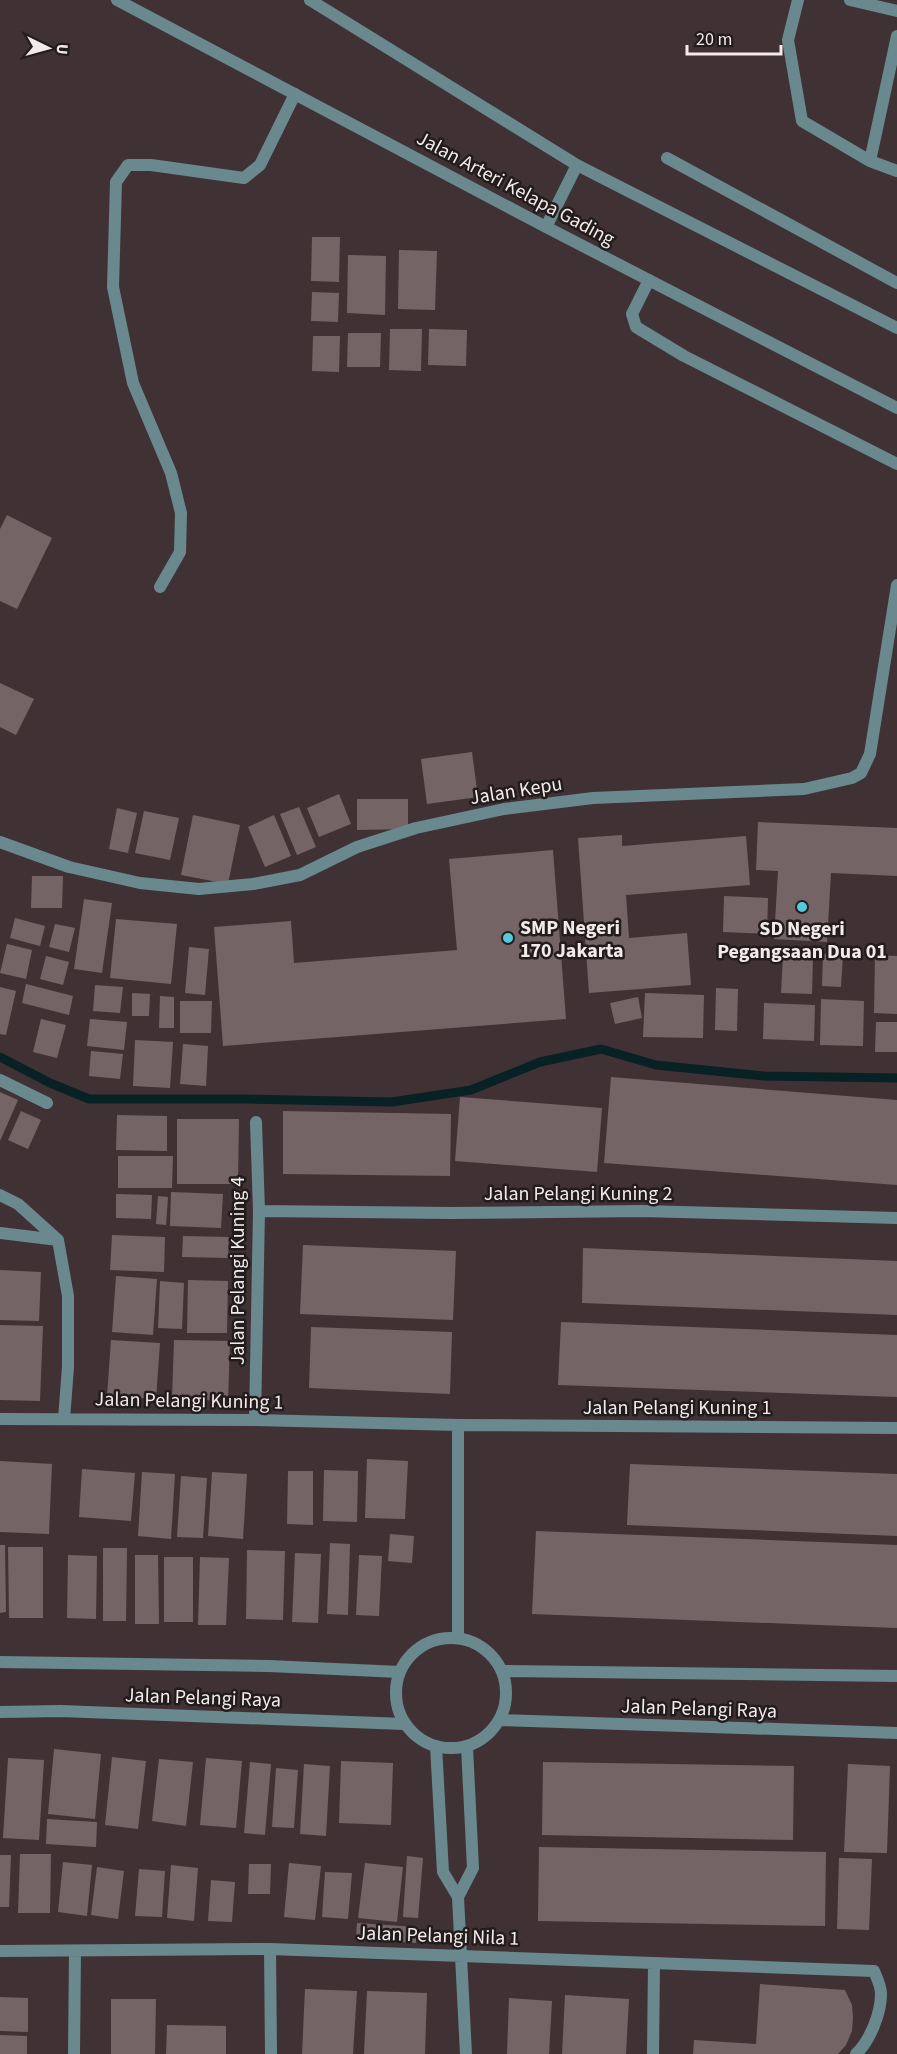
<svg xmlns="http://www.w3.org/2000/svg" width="897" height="2054" font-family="'Source Sans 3',sans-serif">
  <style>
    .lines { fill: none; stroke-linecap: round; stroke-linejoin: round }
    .stream { stroke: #072125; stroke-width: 9 }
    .building { fill: #746466 }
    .service { stroke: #6a898f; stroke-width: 12 }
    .minor { stroke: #6a898f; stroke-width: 12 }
    .tertiary { stroke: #6a898f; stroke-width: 12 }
    .poi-dot { fill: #54cadd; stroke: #221c1c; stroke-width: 2 }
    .labels { text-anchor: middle; stroke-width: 5; stroke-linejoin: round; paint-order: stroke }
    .street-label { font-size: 20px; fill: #f4eaeb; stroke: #221c1c }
    .poi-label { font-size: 20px; font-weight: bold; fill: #f4eaeb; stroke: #221c1c; text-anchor: start }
  </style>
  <rect width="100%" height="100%" fill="#403234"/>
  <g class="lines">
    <path class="stream" d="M0,1057l50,26 39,16h157l146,3 79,-12 69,-28 61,-13 55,16 108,11 133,2"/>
  </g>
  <path class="building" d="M312,237h28l-1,45 -28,-1z
    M399,250l38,1 -2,59 -37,-1z
    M348,255l38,1 -1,59 -38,-2z
    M312,292l27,1 -1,29 -27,-1z
    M390,329h32l-1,42 -32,-1z
    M429,329l38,1 -1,36 -38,-1z
    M348,333h33l-1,34h-33z
    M313,336h27l-1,36 -27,-1z
    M7,515l45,23 -35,71 -17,-8v-72z
    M0,683l34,16 -18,36 -16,-8z
    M472,752l6,45 -51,7 -6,-45z
    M339,794l12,30 -32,13 -12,-29z
    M357,799h51v30l-51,1z
    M299,807l17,40 -19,8 -17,-41z
    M117,808l20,5 -9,40 -19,-4z
    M144,811l35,7 -9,42 -35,-7z
    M193,815l47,10 -12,59 -47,-9z
    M274,815l17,41 -26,11 -17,-40z
    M758,822l139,6v48l-66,-3 -4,69 -53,-3 4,-68 -22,-1z
    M622,835v11l124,-10 4,49 -124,10 3,43 58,-5 4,52 -102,8 -11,-155z
    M553,850l13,169 -343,27 -9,-119 77,-6 3,42 163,-13 -8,-91z
    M32,876h31l-1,32h-31z
    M724,896l44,2 -1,36 -44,-2z
    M84,899l28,4 -10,70 -28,-4z
    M15,918l30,8 -5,20 -30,-8z
    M116,919l61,5 -6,60 -61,-6z
    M55,924l20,4 -6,24 -20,-5z
    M7,944l25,6 -6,29 -26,-6z
    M189,947l20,2 -4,46 -20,-2z
    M823,954l20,1 -2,32 -19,-1z
    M783,955l30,1 -1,38 -31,-1z
    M875,955l22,1v58l-23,-1z
    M46,956l23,6 -6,23 -23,-6z
    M26,984l47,12 -4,19 -47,-12z
    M95,985l28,2 -3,26 -27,-2z
    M0,987l16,4 -10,44 -6,-1z
    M716,988l22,1 -1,42 -22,-1z
    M132,993l18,1 -1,22h-17z
    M645,993l59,2 -1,43 -60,-1z
    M160,996l14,1v31h-15z
    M638,997l4,21 -27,6 -5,-21z
    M821,999l43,2 -1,45 -43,-1z
    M180,1001h32l-1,32h-31z
    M764,1003l51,2 -1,36 -51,-2z
    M41,1019l25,6 -9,33 -24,-6z
    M90,1019l37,3 -3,28 -37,-4z
    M876,1022h21v30h-22z
    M135,1040l38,2 -3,46 -37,-2z
    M183,1044l25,2 -2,40 -26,-2z
    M91,1051l32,3 -3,25 -31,-3z
    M611,1077l286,23v85l-293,-22z
    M0,1092l18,8 -18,41z
    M460,1097l142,11 -5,64 -142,-11z
    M21,1111l20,9 -13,29 -20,-9z
    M283,1111l168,3 -1,62 -167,-2z
    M117,1115l50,1v35l-51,-1z
    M177,1119h62l-1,65h-61z
    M118,1156h55l-1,32h-54z
    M171,1192l52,2 -2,34 -51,-2z
    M116,1194l36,1 -1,24 -35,-1z
    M158,1196l10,1 -2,28 -10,-1z
    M112,1235l53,2 -1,35 -54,-2z
    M183,1236l46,1 -1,21 -46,-1z
    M303,1245l153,6 -3,69 -153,-6z
    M583,1248l314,13v54l-315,-12z
    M0,1270l41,2 -2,49 -39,-1z
    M116,1276l41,3 -4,56 -41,-3z
    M188,1280l40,1 -1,52h-40z
    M160,1281l24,2 -2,46 -24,-1z
    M561,1322l336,13v62l-339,-12z
    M0,1325l43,1 -3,75 -40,-1z
    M311,1327l141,5 -2,62 -141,-6z
    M111,1340l49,3 -4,56 -49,-3z
    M174,1340l56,1 -2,60 -56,-2z
    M367,1459l41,2 -3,58 -40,-1z
    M0,1461l52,3 -3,70 -49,-2z
    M630,1464l267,10v62l-270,-11z
    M82,1469l53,4 -4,48 -52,-4z
    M324,1470l34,1 -1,51 -34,-1z
    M288,1471h25v54l-26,-1z
    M142,1472l33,2 -4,65 -33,-3z
    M212,1472l35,2 -4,65 -35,-3z
    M181,1476l26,2 -4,60 -26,-1z
    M536,1531l361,14v83l-365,-14z
    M390,1534l24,2 -2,27 -24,-2z
    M330,1543l20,1 -2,71 -21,-1z
    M0,1545h5l1,67 -6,1z
    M8,1547h35v71h-34z
    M103,1548h24l-1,73h-23z
    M247,1550l38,1 -2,69 -37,-1z
    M295,1553l26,1 -3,69 -26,-1z
    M68,1555l29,1 -1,63 -29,-1z
    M135,1555h23l1,69h-24z
    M359,1555l23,1 -3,60 -23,-1z
    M164,1557h29v65h-29z
    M200,1557l29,1 -3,67h-28z
    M54,1749l47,5 -6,65 -47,-5z
    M112,1757l34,4 -8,68 -33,-4z
    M8,1758l36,2 -5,80 -36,-2z
    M206,1758l36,3 -6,67 -36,-3z
    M159,1759l34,3 -7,64 -34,-5z
    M341,1761l52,2 -2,62 -52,-2z
    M250,1762l21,2 -6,71 -21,-2z
    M543,1762l251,4 -1,74 -251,-5z
    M304,1764l26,2 -4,70 -26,-2z
    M848,1764l42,2 -3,87 -43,-1z
    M276,1768l22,2 -4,58 -22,-1z
    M47,1819l50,3 -1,25 -50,-3z
    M539,1847l287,5 -1,74 -287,-5z
    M20,1854h31l-1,59h-32z
    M0,1855h11l-2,52h-9z
    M407,1856l16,2 -5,60 -15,-1z
    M839,1858l33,1 -3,71 -32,-1z
    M63,1862l29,3 -5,51 -29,-4z
    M289,1863l32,3 -6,54 -31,-3z
    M365,1863l38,4 -6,55 -39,-4z
    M249,1864h22l-1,30h-22z
    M171,1865l27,3 -4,53 -27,-3z
    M97,1867l27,4 -6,48 -27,-4z
    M139,1869l26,2 -3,46 -27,-1z
    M325,1872l27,1 -4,46 -26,-2z
    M211,1880l24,2 -3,40 -24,-1z
    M357,1923l59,4v16l-60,-4z
    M760,1984l85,6 7,15 1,13 -1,13 -6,14 -8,9h-145l1,-14 62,4z
    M305,1989l52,2 -4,63h-51z
    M367,1991l60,2 -2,61h-61z
    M565,1995l64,4 -3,55h-64z
    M0,1997l28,1v34l-28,-1z
    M509,1998l43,3 -3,53h-42z
    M111,1999h45l-1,55h-44z
    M167,2025l59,1v28h-60z
    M0,2035l27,1v18h-27z"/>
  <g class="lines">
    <path class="service" d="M798,0l-10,40 14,81 68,40 27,10
      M850,0l47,11
      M667,158l230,125
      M870,161l27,-125
      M649,280l-17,34 4,13 48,29 213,108
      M160,587l20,-35 1,-39 -10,-40 -38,-90 -20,-96 3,-105 12,-17h23l93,13 16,-13 35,-71"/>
    <path class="minor" d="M0,1080l47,23
      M0,1195l18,9 40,36
      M259,1211l192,2 191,-2 255,7
      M0,1233l58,7
      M58,1240l10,56v71l-4,52
      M0,1419l255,1 203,5 439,3
      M255,1420l4,-209 -3,-89
      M458,1425v212
      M396 1693a55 55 0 1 1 110 0a55 55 0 1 1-110 0Z
      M0,1662l269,4 131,6
      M502,1671l395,5
      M0,1712l61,-1 343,13
      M500,1720l397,13
      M436,1746l7,126 15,25 8,157
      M458,1897l15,-29 -6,-121
      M270,1949l1,105
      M0,1951l270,-2 604,22c3,7 7,15 7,23 0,19 -11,47 -25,60
      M74,2054l1,-102
      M653,2054l1,-91"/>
    <path class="tertiary" d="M117,0l429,227 351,181
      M310,0l267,165 320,163
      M546,227l31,-62
      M0,842l69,25 71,16 59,6 54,-5 47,-9 57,-28 59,-19 88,-19 89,-11 211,-9 48,-11 9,-5 9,-19 27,-169"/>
  </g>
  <g class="poi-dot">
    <circle cx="802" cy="907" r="6"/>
    <circle cx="508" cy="938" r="6"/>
  </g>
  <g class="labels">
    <g class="street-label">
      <text transform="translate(516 188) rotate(28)" y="7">Jalan Arteri Kelapa Gading</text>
      <text transform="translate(516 790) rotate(-9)" y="7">Jalan Kepu</text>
      <text x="578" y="1200">Jalan Pelangi Kuning 2</text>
      <text transform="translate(237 1271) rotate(-90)" y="7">Jalan Pelangi Kuning 4</text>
      <text transform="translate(189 1400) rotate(1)" y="7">Jalan Pelangi Kuning 1</text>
      <text x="677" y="1414">Jalan Pelangi Kuning 1</text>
      <text transform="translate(203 1697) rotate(2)" y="7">Jalan Pelangi Raya</text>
      <text transform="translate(699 1708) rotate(2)" y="7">Jalan Pelangi Raya</text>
      <text transform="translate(438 1935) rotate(2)" y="7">Jalan Pelangi Nila 1</text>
    </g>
    <g class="poi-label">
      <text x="520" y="934">SMP Negeri<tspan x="520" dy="23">170 Jakarta</tspan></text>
      <text x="802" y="935" text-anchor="middle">SD Negeri<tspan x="802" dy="23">Pegangsaan Dua 01</tspan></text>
    </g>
  </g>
  <g transform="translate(48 48) rotate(95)" stroke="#221c1c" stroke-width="4.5" paint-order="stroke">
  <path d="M0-4.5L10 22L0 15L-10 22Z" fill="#f4eaeb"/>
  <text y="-9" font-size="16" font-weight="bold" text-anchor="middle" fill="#f4eaeb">U</text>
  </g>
  <path d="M687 45v9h94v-9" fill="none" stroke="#f4eaeb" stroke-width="3"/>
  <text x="696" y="45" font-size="18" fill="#f4eaeb" stroke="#221c1c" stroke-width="4.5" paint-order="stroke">20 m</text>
</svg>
